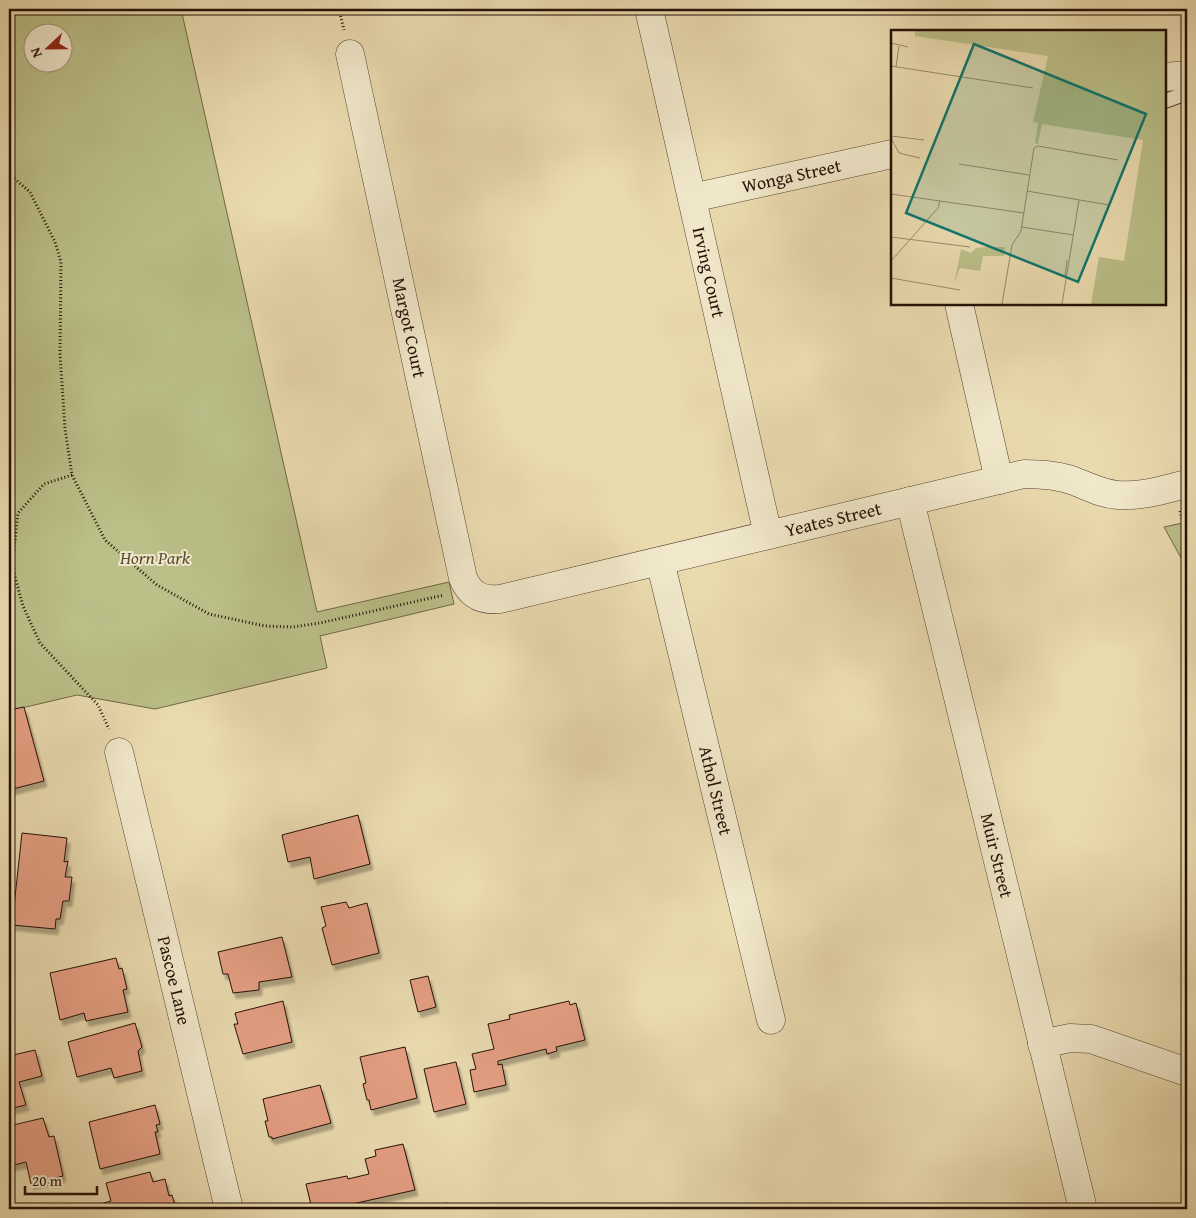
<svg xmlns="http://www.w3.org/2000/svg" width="1196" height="1218" font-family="'Gentium Book Plus',serif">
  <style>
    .park { fill: #bbbf88; stroke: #706847; fill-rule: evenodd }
    .building { fill: #e59f83; stroke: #241006; filter: url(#shadow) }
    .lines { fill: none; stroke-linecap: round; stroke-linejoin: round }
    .lane-casing { stroke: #564330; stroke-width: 16 }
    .street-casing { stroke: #564330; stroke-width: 29 }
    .path { stroke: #241006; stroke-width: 3; stroke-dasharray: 1 2.5; stroke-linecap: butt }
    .lane { stroke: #f1e8cb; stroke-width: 14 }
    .street { stroke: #f1e8cb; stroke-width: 28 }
    .labels { text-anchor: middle; stroke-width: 4; stroke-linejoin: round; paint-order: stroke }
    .street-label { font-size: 18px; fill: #241006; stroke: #f1e8cb }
    .park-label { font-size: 18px; font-style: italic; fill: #594d34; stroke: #f1e8cb }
    .inset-road { fill: none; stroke: #9b8a6b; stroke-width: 1 }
    .view { fill: #0f766e; fill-opacity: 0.15; stroke: #0f766e; stroke-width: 2.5 }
    .inset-edge { fill: none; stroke: #241006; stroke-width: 2.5 }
  </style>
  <defs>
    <filter id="shadow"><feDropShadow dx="3" dy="5.5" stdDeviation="1" flood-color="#0004"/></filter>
  </defs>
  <rect width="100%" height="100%" fill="#eadbaf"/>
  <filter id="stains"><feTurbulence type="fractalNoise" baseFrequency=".004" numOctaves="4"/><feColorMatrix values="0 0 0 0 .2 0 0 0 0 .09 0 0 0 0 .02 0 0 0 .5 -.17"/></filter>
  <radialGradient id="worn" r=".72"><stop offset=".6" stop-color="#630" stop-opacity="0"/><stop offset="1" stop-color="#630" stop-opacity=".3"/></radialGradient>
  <path class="park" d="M9,9h172l136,603 132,-30 5,22 -134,32 7,32 -172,41 -78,-14 -68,16zM32,32h30v30h-30z
    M1187,522v47l-23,-42z"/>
  <path class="building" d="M24,707l20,74 -35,9v-80z
    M358,815l12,49 -56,15 -4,-22 -22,5 -6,-27z
    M22,833l45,5 -3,24 4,-1 -3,16h7l-3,24h-6l-3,18h-4l-1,10 -43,-4z
    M346,902l3,6 18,-5 12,50 -47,12 -10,-37 4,-2 -5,-19z
    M282,937l10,40 -33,5v8l-26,3 -5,-19h-5l-5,-22z
    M116,958l3,11 3,-1 5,21 -4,1 5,22 -42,9 -2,-8 -24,7 -10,-47z
    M428,976l8,31 -18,5 -8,-32z
    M283,1001l9,41 -49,12 -9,-30h4l-3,-11z
    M569,1001l1,4 6,-2 9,37 -29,7 1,4 -10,3 -1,-5 -48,12v4l4,-1 4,21 -32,7 -4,-22 6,-1 -4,-15 22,-5 -6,-25 22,-5 -1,-4z
    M135,1023l7,24 -4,4 4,20 -28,7 -3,-10 -34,9 -9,-35z
    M405,1047l12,51 -46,12 -2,-10h-2l-4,-16 3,-1 -6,-26z
    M35,1050l7,26 -23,6 7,23 -17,4v-53z
    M456,1062l10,42 -32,8 -10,-43z
    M320,1085l11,38 -59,16v-2h-3l-4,-16h3l-5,-22z
    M155,1105l5,19 -4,1 2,7h-3l5,22 -60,15 -11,-47z
    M43,1118l6,19 5,-1 9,40 -32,8 -5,-22 -16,4 -1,-40z
    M403,1144l12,46 -85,19h-18l-6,-25 41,-8 1,3 21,-5 -4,-15 11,-3 -1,-6z
    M150,1172l3,10 12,-3 4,17 3,-1 4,14h-82l-1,-3 18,-5 -5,-18z
    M447,1203l2,6h-30z"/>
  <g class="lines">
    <g class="lane-casing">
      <path id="lane" d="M1165,101l22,-8"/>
    </g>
    <g class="street-casing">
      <g id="street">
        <path id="s1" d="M649,9l119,526"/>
        <path id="s2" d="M350,54l113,524c7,17 19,23 37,21l524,-125c17,0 34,1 50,7 15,6 28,13 44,14 24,2 47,-6 69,-11"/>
        <path d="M1165,77l22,-2"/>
        <path id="s3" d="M692,198l200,-44"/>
        <path d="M959,304l40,176"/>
        <path id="s4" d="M910,501l173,708"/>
        <path id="s5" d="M660,561l111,459"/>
        <path id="s6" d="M119,752l110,457"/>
        <path d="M1042,1044l28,-6 21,1 96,33"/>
      </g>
    </g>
    <path class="path" d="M339,9l5,21
      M9,174l21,18 25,50 6,20 -1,92 5,75 7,46 33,65 52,45 52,29 56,12 28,1 27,-4 124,-28
      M72,475l-28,9 -26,29 -6,53 11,40 17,37 58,62 11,24
      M1180,511l7,28"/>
    <use href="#lane" class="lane"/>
    <use href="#street" class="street"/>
  </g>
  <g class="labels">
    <g class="street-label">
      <text dy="6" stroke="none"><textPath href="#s3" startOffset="102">Wonga Street</textPath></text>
      <text dy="6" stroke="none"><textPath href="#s1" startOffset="270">Irving Court</textPath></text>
      <text dy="6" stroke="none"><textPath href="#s2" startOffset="280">Margot Court</textPath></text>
      <text dy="6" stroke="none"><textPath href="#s2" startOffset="925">Yeates Street</textPath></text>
      <text dy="6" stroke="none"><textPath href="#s5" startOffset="236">Athol Street</textPath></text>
      <text dy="6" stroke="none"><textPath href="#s4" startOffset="365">Muir Street</textPath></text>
      <text dy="6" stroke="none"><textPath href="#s6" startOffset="235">Pascoe Lane</textPath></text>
    </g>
    <g class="park-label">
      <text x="155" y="564">Horn Park</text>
    </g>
  </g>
  <g transform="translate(891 30)">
    <rect width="275" height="275" fill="#eadbaf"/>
    <path d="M24,1h251v273h-75l8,-47 25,4 19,-121 -101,-16 -4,20 -3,-1 3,-20 -5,-1 15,-66 -133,-20zM94,217h20l-1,9h-21l-3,15 -20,-3 -6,16 7,-35 10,4 5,-5z" fill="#bbbf88"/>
    <path class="inset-road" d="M0,13l17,4M0,36l142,22M5,37l3,-21M0,106l33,4M0,108l8,15 21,5M68,134l70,11M136,161l82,14M0,164l133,19M131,197l51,8M0,207l79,10M0,231l47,-53 2,-7M174,247l2,-17M0,248l69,12M111,274l10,-59 9,-14 13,-83 4,-2 80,14M171,274l17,-104"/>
    <path class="view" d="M83,14l172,70 -68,168 -172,-69z"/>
    <rect width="275" height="275" class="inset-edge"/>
  </g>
  <rect width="1196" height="1218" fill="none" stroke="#eadbaf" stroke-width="30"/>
  <rect x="10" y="10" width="1176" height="1198" fill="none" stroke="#241006" stroke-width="2.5"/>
  <rect x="15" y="15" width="1166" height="1188" fill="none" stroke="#241006"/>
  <g transform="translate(48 48) rotate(248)"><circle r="24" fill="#f1e8cb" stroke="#9f927c"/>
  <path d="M0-4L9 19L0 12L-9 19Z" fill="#8f2418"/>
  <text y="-8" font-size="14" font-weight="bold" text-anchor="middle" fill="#241006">N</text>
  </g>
  <path d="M25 1186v8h72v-8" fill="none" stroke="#241006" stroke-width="2.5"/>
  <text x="32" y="1186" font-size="15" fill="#241006" stroke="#f1e8cb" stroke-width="4" paint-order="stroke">20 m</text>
  <rect width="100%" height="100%" filter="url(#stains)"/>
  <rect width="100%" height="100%" fill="url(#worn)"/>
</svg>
